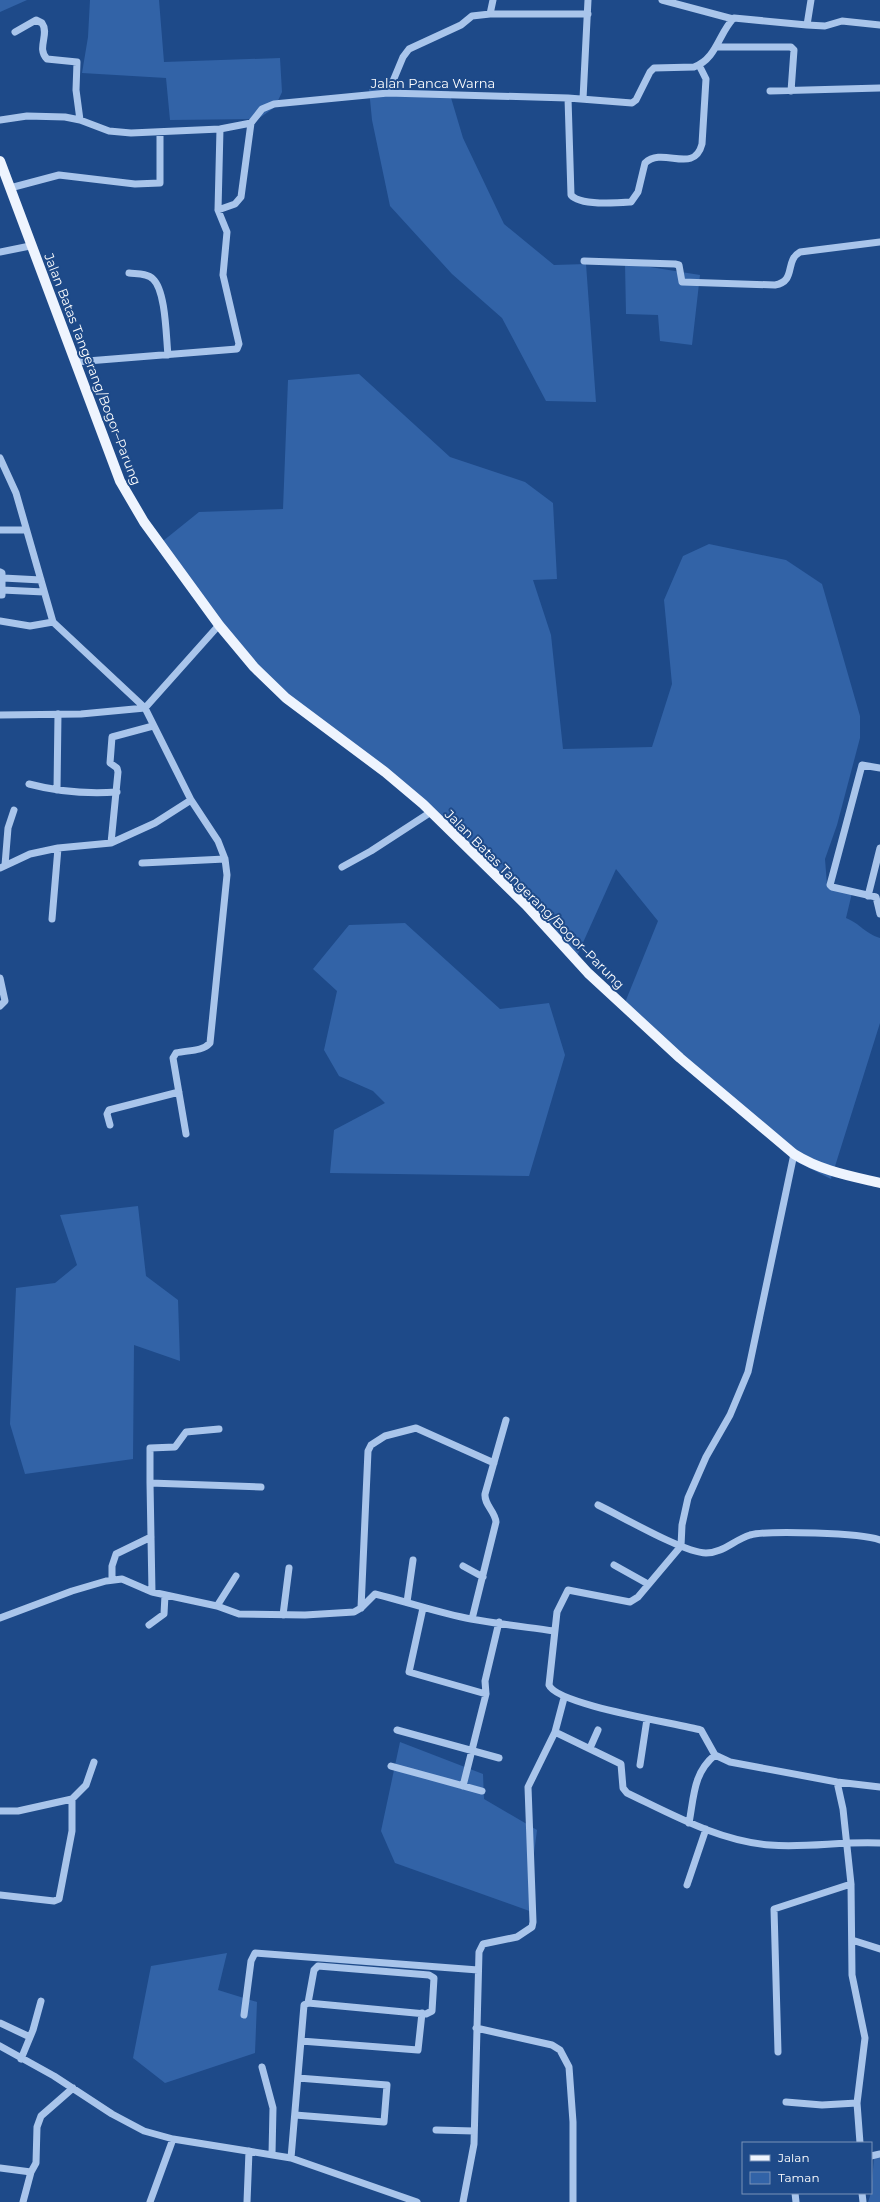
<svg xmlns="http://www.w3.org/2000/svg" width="880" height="2202" font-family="Montserrat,sans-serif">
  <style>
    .green { fill: #3263a7 }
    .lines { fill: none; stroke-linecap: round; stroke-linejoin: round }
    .minor { stroke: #a9c5eb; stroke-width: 7 }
    .major { stroke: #eef4fe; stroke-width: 10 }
    .labels { text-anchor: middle; stroke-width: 4; stroke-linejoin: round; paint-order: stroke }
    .street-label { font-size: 13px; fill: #fff; stroke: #1e4a89 }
  </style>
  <rect width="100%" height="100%" fill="#1e4a89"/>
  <path class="green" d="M0,0h27l-27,12z
    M90,0h69l5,62 116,-4 2,34 -7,15 -17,12 -88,1 -4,-42 -84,-5 6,-36z
    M369,89l80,2 14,47 41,86 50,41 32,-1 10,138 -50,-1 -44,-83 -50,-44 -62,-68 -18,-86z
    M625,263l75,12 -8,70 -32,-4 -2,-26 -32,-1z
    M359,374l91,83 75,25 28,21 4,76 -24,1 18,55 12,114 89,-2 20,-63 -8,-84 19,-44 26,-12 77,16 36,24 38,132v22l-23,87 -12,34 2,26 25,8 -6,25c15,6 18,15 34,20v85l-49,156 -36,-18 -173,-151 36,-89 -42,-52 -39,87 -184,-179 -141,-109 -94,-123 41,-33 84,-3 5,-129z
    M405,923l95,86 49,-6 16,52 -36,121 -199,-3 4,-43 51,-27 -12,-12 -34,-15 -15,-26 13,-59 -24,-22 36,-44z
    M138,1206l8,70 32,24 2,61 -46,-16 -1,114 -108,15 -15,-50 6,-136 39,-5 22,-18 -17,-50z
    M400,1742l83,32 1,25 53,31 -5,39 3,44 -140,-50 -14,-32z
    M227,1953l-9,37 39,12 -2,51 -90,30 -32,-25 18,-92z
    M880,2157v45h-12l3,-9 3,-35z"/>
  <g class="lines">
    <path class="minor" d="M662,0l71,19
      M490,14h98
      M807,25l18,1 17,-5 38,4
      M15,32l21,-12 6,3c8,11 -6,25 5,36l30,3 -1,28 4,30
      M716,47h75l3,3 -3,41
      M770,91l110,-3
      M388,93l15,-36 6,-8 52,-24 11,-9 18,-2 3,-14
      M568,98l3,97c9,11 46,8 60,7l7,-10 7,-29c18,-17 49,12 57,-19l4,-65 -7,-14
      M583,99l5,-99
      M0,120l27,-4 38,1 15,3 29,11 22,2 89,-4 31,-6 11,-14 12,-5 114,-11 180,5 64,5 4,-3 14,-28 4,-4 40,-1c23,-8 25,-35 40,-49l73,7 4,-25
      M10,188l49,-13 76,9 25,-1v-51
      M218,210l17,-6 6,-7 10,-74
      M0,252l30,-6
      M584,261l91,3 4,1 3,17 93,3c22,-4 9,-24 25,-33l80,-10
      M129,273c7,1 18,0 24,6 13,12 13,58 15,76
      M75,362l162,-13 2,-5 -16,-69 4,-43 -9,-22 2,-81
      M0,458l16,35 37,129 92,86 46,92 27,41 7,18 2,16 -17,168c-8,9 -23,7 -34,10l-3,5 13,76
      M0,530h26
      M0,572l2,1v22h-2
      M3,578l38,2
      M2,590l42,2
      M0,621l30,5 23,-4
      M0,715l81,-1 64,-6 74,-83
      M880,768l-18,-3 -32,120 2,2 44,10 4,17
      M29,784c30,8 58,10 88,8
      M57,790l1,-76
      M111,843l7,-71 -1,-4 -7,-5 2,-26 41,-11
      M142,863l83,-4
      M5,865l3,-37 6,-18
      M342,867l29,-16 60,-39
      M0,868l30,-14 28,-6 53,-5 44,-20 36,-23
      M868,896l12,-48
      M52,919l6,-71
      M0,978l5,23 -5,5
      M110,1125l-3,-11 2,-4 70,-18
      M794,1154l-46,218 -18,43 -24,42 -18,41 -6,27 -1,21 -43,51 -8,5 -62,-12 -11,22 -8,73c8,20 127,38 152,45l14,25 15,7 107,20 43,5
      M150,1483v-35l25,-1 11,-15 33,-3
      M598,1505c23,11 86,48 108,48 17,0 28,-13 44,-18 19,-5 112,-2 130,5
      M614,1565l34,19
      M463,1566l20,11
      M112,1580v-14l4,-12 35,-17
      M152,1592l-2,-109 111,4
      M407,1602l6,-42
      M217,1606l19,-30
      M361,1608l7,-157 3,-6 14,-9 31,-8 78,35
      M423,1608l-14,64 77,22
      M283,1615l6,-47
      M0,1618l72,-27 34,-10 16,-2 30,13 65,14 22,8 66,1 49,-3 7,-4 14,-14c33,8 64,19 96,25 27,5 55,8 83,12
      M472,1619l24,-97c-1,-11 -12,-17 -11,-28l21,-74
      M149,1625l15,-11 1,-19
      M397,1730l102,28
      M555,1732l66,32 2,24 4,5c46,22 92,48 143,52 37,3 73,-4 110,-2
      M590,1748l8,-18
      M640,1765l7,-46
      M391,1766l91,25
      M837,1782l6,27 8,75 1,91 13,63 -8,65 3,40
      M463,1786l23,-92 -1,-13 14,-59
      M0,1811h18l54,-12
      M689,1823c5,-26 4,-50 26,-68
      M687,1885l19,-56
      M0,1895l54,6 5,-2 13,-68v-32l14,-14 8,-23
      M852,1940l28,9
      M244,2015l7,-54 4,-8 223,17
      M0,2023l30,14
      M476,2028l76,17 8,5 9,17 4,55v80
      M301,2041l117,9 4,-37
      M0,2046l54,30 58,38 32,17 29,8 118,19 126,44
      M778,2052l-4,-143 77,-25
      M21,2059l12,-29 8,-29
      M262,2067l11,41 -1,46
      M786,2102l36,3 35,-2
      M295,2115l89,7 3,-37 -89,-7
      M436,2130l38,1
      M871,2156l9,-2
      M291,2158l13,-153 4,-2 6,-33 4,-4 111,9 5,3 -2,33 -6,3 -118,-11
      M0,2168l31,4
      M795,2193l1,9
      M862,2193l1,9
      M23,2202l8,-30 5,-9 1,-36 4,-11 32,-28
      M150,2202l23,-63
      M247,2202l2,-51
      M463,2202l11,-58 5,-192 4,-8 34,-7 15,-10 1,-5 -5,-135 27,-55 9,-34"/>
    <path class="major" d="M0,161l120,320 24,41 75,103 35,42 32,31 99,74 38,32 103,101 62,68 92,85 114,96c27,17 56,22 86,29"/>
  </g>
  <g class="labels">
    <g class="street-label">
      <text x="433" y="88">Jalan Panca Warna</text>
      <text transform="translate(93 369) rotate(69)" y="5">Jalan Batas Tangerang/Bogor–Parung</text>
      <text transform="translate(535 899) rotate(45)" y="5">Jalan Batas Tangerang/Bogor–Parung</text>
    </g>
  </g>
  <rect x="742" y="2142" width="130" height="52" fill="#1e4a89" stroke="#7892b8"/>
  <rect x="750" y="2155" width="20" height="6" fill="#eef4fe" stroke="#7892b8"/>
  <text x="778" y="2162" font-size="12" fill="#ffffff">Jalan</text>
  <rect x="750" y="2172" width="20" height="12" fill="#3263a7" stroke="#7892b8"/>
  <text x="778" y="2182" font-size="12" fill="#ffffff">Taman</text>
</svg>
